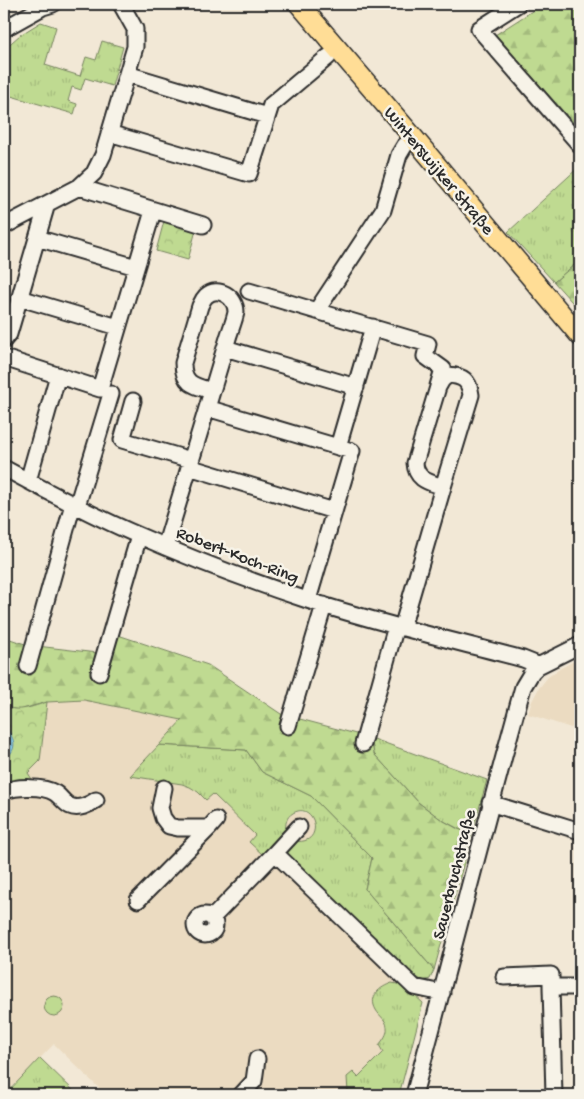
<svg xmlns="http://www.w3.org/2000/svg" width="584" height="1099" font-family="'Gochi Hand',sans-serif">
  <style>
    .built { fill: #ebdbc1 }
    .grass { fill: url(#grass-tufts); stroke: #75825e }
    .forest { fill: url(#forest-firs); stroke: #75825e }
    .park { fill: url(#park-crowns); stroke: #75825e }
    .water { fill: url(#water-waves); stroke: #638c9d }
    .lines { fill: none; stroke-linecap: round; stroke-linejoin: round }
    .minor-casing { stroke: #2b2b2b; stroke-width: 19 }
    .major-casing { stroke: #2b2b2b; stroke-width: 22 }
    .minor { stroke: #f7f3e8; stroke-width: 15 }
    .major { stroke: #ffdd96; stroke-width: 19 }
    .labels { text-anchor: middle; stroke-width: 5; stroke-linejoin: round; paint-order: stroke }
    .street-label { font-size: 18px; fill: #2b2b2b; stroke: #f7f3e8 }
  </style>
  <defs>
    <pattern id="grass-tufts" width="24" height="20" patternUnits="userSpaceOnUse" patternTransform="scale(1.25)"><rect width="24" height="20" fill="#bfda91"/><path d="M3 7l-1-3M5 7V3M7 7l1-3M15 17l-1-3M17 17v-4M19 17l1-3" fill="none" stroke="#a4bb7d"/></pattern>
    <pattern id="forest-firs" width="22" height="20" patternUnits="userSpaceOnUse" patternTransform="scale(1.25)"><rect width="22" height="20" fill="#bfda91"/><path d="M5 1l3.5 6h-7zM16 11l3.5 6h-7z" fill="#a4bb7d"/></pattern>
    <pattern id="park-crowns" width="20" height="18" patternUnits="userSpaceOnUse" patternTransform="scale(1.25)"><rect width="20" height="18" fill="#bfda91"/><path d="M2 6a3 3 0 1 1 6 0M12 15a3 3 0 1 1 6 0" fill="none" stroke="#a4bb7d"/></pattern>
    <pattern id="water-waves" width="16" height="10" patternUnits="userSpaceOnUse" patternTransform="scale(1.25)"><rect width="16" height="10" fill="#88cce9"/><path d="M0 5q4-4 8 0t8 0" fill="none" stroke="#76afc8"/></pattern>
  </defs>
  <rect width="100%" height="100%" fill="#f2e8d6"/>
  <filter id="ink" filterUnits="userSpaceOnUse"><feTurbulence type="fractalNoise" baseFrequency=".02" numOctaves="2"/><feDisplacementMap in="SourceGraphic" scale="10" xChannelSelector="R" yChannelSelector="G"/><feConvolveMatrix kernelMatrix="1 2 1 2 8 2 1 2 1" color-interpolation-filters="sRGB"/></filter>
  <g filter="url(#ink)">
    <path class="built" d="M580,658v64l-9,6 -43,-14 4,-13 7,-13 9,-11 13,-9z
      M84,700l98,20 -51,56 51,8 8,3 8,5 8,8 7,-7 42,42 30,-9 1,-5 6,-7 6,-2h5l6,2 6,8 -1,10 -4,6 -5,3h-10l128,140 7,-2 -7,24 -20,-18 -18,35 2,9 -2,8 -6,8 4,7 -25,25 -11,18h-241l-52,-51 -50,51v-305l24,-18 12,-11 7,-59z"/>
    <path class="grass" d="M41,22l15,5 -11,38 35,11 6,-19 10,3 6,-19 21,6 -11,39 -27,-8 -4,12 -9,-3 -4,14 9,3 -3,10 -70,-20v-45l16,-14z
      M580,166v94l-26,22 -46,-50z
      M371,738l116,42 -15,54 -13,-5 -17,-9 -23,-17 -45,-49z
      M159,745l87,5 16,22 49,24 61,62 -7,31 69,81 -4,9 -7,2 -13,-8 -127,-119 12,-13c31,5 21,-41 -2,-28 -7,4 -8,11 -7,18l-23,24 -14,-13 6,-7 -42,-41 -7,6 -8,-8 -8,-5 -8,-3 -52,-8z
      M392,983l11,2 20,18 -24,92h-52l1,-2 -1,-16 6,-5 5,5 25,-25 -4,-7c4,-5 9,-11 8,-18 -1,-8 -7,-10 -11,-17 -8,-14 4,-23 16,-27z
      M44 1006a10 10 0 1 1 20 0a10 10 0 1 1-20 0Z
      M40,1058l38,37h-73z"/>
    <path class="forest" d="M543,4h37v126l-85,-95z
      M580,260v51l-26,-29z
      M112,633l96,32 73,49 90,24 3,16 45,49 23,17 16,9 14,5 -38,136 -69,-81 7,-31 -61,-62 -49,-24 -16,-22 -87,-5 23,-25 -98,-20 -37,2 -28,8 -12,-2 -3,-3v-68l24,8 78,9z"/>
    <path class="park" d="M164,221l32,9 -8,30 -32,-9z
      M47,702l-7,59 -12,12 9,14 -33,4v-86c12,9 30,1 43,-3z"/>
    <path class="water" d="M4,723c10,17 16,23 0,38z"/>
    <g class="lines">
      <g class="minor-casing">
        <path id="minor" d="M518,4l-39,25 101,116
          M4,29l5,-3 34,-19 10,-3
          M127,74l140,42
          M109,133l140,41 22,-69 57,-48
          M79,187l124,38
          M4,227l2,-2 73,-38 15,-14 9,-18 32,-108v-18l-14,-25
          M37,238l99,29
          M249,291l179,53 -3,12 18,13 -5,17
          M20,298l98,29
          M317,310l66,-100 16,-55 6,-10
          M4,340l5,-6 38,-130
          M225,348l131,39
          M4,358l96,31 53,-178
          M448,375c15,1 21,5 23,20l-28,92c-14,-5 -27,-7 -28,-24l23,-76 4,-7z
          M133,401l-11,39 69,20
          M207,408l131,39
          M189,467l145,44
          M4,468c44,24 89,48 136,68 54,24 110,45 167,64 70,23 144,40 216,59l10,4 5,3
          M28,481l30,-106
          M77,506l34,-112
          M165,547l42,-139c7,-23 14,-47 21,-70 2,-7 7,-19 8,-26 0,-15 -18,-27 -30,-16 -3,3 -4,6 -6,10l-17,57c0,22 12,23 29,28
          M308,600l44,-149 -14,-4 35,-120
          M402,628l41,-141
          M28,666l45,-162
          M99,673l40,-137
          M288,726l36,-121
          M363,744l33,-118
          M164,788l-4,20 3,10 6,8 9,2h31l7,-8
          M4,792c11,-6 40,-6 51,1 5,3 9,10 15,13 8,4 19,-1 26,-6
          M490,803l90,28
          M299,827l-24,26 139,134 28,6
          M138,900l71,-72
          M195 925a10 10 0 1 1 20 0a10 10 0 1 1-20 0Z
          M212,918l63,-65
          M504,977l47,-2v12
          M241,1095l13,-14 3,-22
          M414,1095c37,-136 71,-272 109,-408l9,-15 6,-6 42,-21
          M554,1095l-3,-108h29"/>
      </g>
      <g class="major-casing">
        <path id="major" d="M299,4l114,133 167,199"/>
      </g>
      <use href="#minor" class="minor"/>
      <use href="#major" class="major"/>
    </g>
  </g>
  <g class="labels">
    <g class="street-label">
      <text transform="translate(440 170) rotate(50)" y="6">Winterswijker Straße</text>
      <text transform="translate(238 554) rotate(21)" y="6">Robert-Koch-Ring</text>
      <text transform="translate(453 874) rotate(-76)" y="6">Sauerbruchstraße</text>
    </g>
  </g>
  <rect width="584" height="1099" fill="none" stroke="#f7f3e8" stroke-width="20"/>
  <rect x="10" y="10" width="564" height="1079" fill="none" stroke="#2b2b2b" stroke-width="2" filter="url(#ink)"/>
</svg>
